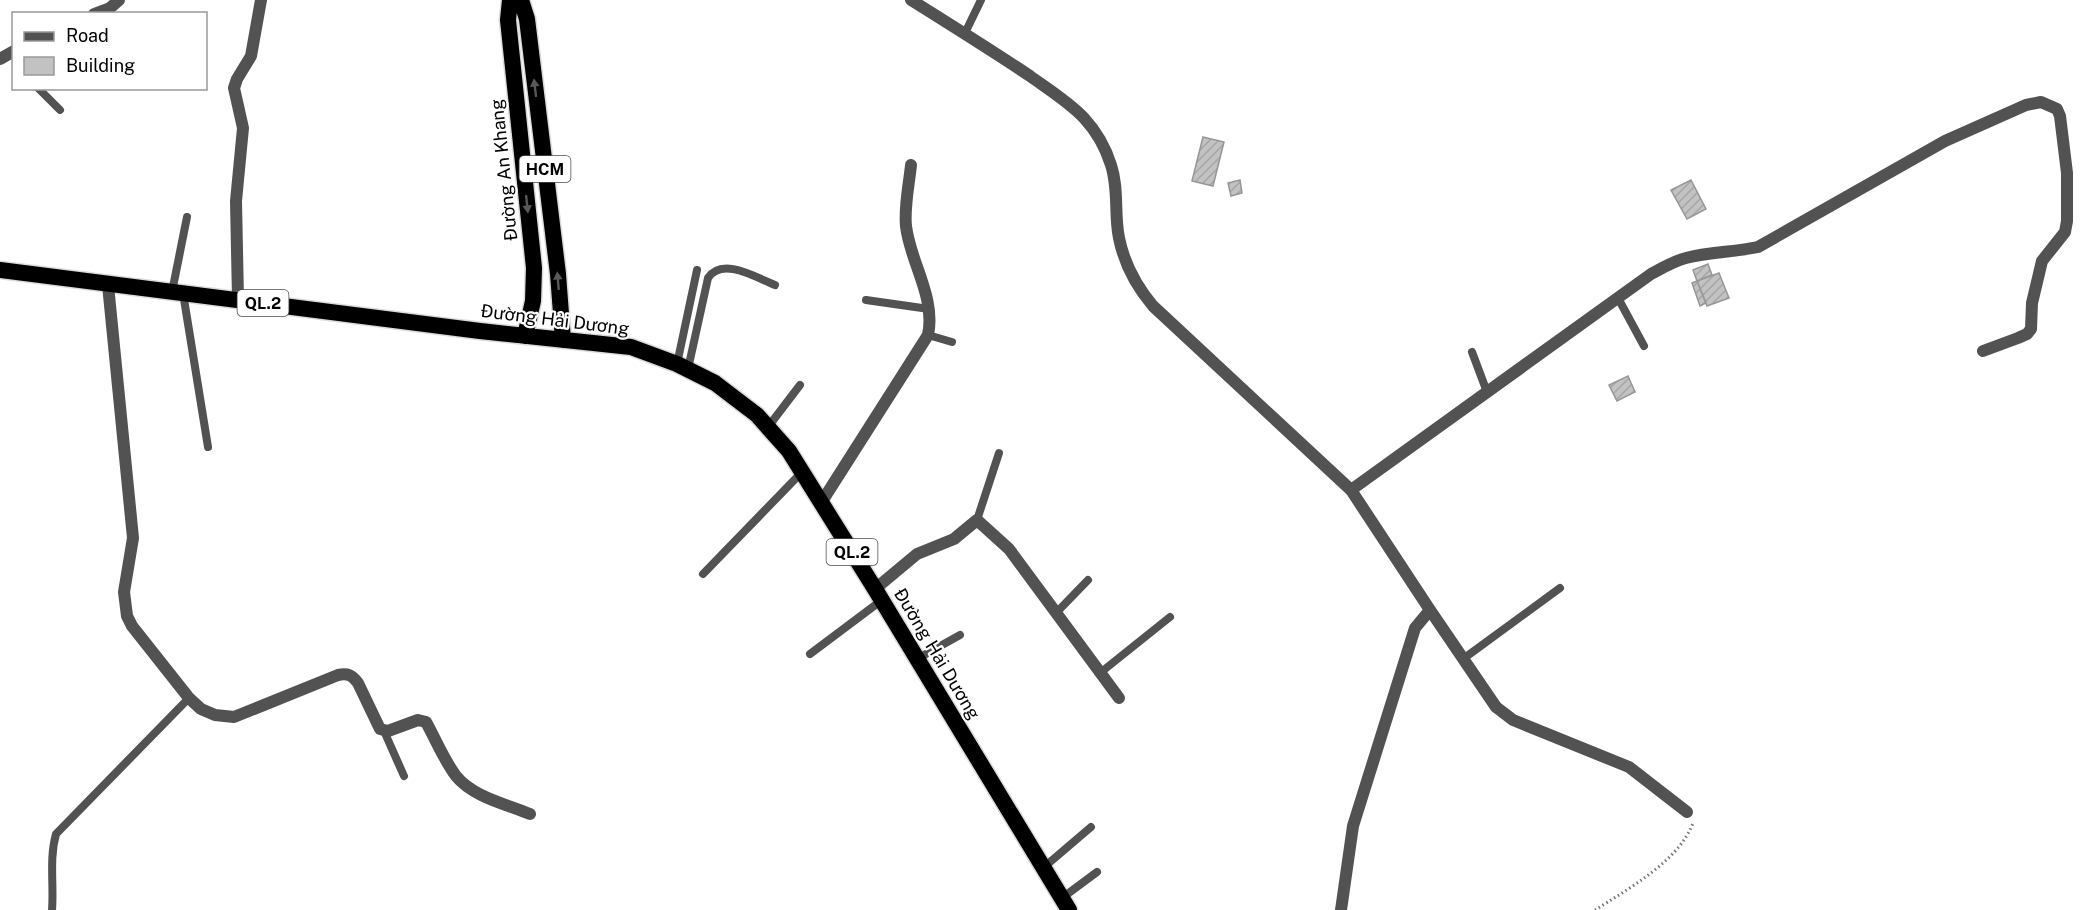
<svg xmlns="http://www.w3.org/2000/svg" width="2097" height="910" font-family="'Public Sans',sans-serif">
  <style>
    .building { fill: url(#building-hatch); stroke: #969696; stroke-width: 1.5 }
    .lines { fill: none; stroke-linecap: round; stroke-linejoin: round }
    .trunk-casing { stroke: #dbdbdb; stroke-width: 19 }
    .path { stroke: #747474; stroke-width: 3; stroke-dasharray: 1.5 3; stroke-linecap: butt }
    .service { stroke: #525252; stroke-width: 8 }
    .minor { stroke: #525252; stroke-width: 12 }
    .trunk { stroke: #000; stroke-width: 16 }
    .oneway { fill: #595959 }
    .labels { text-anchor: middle; stroke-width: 4.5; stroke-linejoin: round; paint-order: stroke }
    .shield { fill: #fff; stroke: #4c4c4c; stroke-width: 1.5 }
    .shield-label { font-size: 16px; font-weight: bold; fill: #000 }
    .street-label { font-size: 18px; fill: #000; stroke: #fff }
  </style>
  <defs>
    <pattern id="building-hatch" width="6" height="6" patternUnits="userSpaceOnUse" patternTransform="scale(1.5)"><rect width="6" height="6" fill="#c2c2c2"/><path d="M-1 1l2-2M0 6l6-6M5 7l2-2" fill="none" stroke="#a5a5a5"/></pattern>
  </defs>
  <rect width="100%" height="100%" fill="#fff"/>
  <path class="building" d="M1203,137l21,5 -11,44 -21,-5z
    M1240,180l2,13 -11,3 -3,-13z
    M1691,180l15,29 -19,10 -16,-29z
    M1708,264l4,11 -15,6 -4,-11z
    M1719,273l10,25 -22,8 -10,-25z
    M1697,281l9,22 -6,3 -8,-23z
    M1628,376l7,16 -18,9 -8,-16z"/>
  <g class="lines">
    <g class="trunk-casing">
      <path id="trunk" d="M510,0l-2,20 26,248 -1,33 -8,35
        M521,0l6,19 31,255 5,66
        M0,270l480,61 151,16 46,17 38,19 42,32 32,36 86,138 194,321"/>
    </g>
    <path class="path" d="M1595,910c33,-21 84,-49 98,-87"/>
    <path class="service" d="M965,33l16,-33
      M38,88l22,22
      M172,292l15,-75
      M183,293l25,154
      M1618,298l26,48
      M866,300l63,9
      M928,335l24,7
      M1472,352l15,40
      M677,364l20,-94
      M688,369l20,-91c14,-22 49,0 67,7
      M768,427l32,-42
      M977,520l22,-67
      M703,574l99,-102
      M1057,612l31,-32
      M810,654l72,-54
      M917,659l43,-24
      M1463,659l97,-71
      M1100,673l70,-56
      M384,731l20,45
      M1043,868l48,-41
      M1062,898l35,-26
      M52,910c2,-26 -3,-51 4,-76l133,-136"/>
    <path class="minor" d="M911,0c40,25 80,50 119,76 18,13 39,26 54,42 12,13 22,31 27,47 8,24 3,49 8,73 5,25 18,49 34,68l198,184 79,120 66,97 17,13 116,47 58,45
      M94,14l16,-6 9,-8
      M0,59l14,-8
      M108,285l25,253 -9,54 3,24 5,10 57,72 12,11 14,6 19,2 104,-42c10,-2 14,0 20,8l22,46 8,2 30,-11 8,2c10,18 18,38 30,54 17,21 50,28 74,38
      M238,299l-2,-98 7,-73 -9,-40 3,-9 14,-23 10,-56
      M1351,490l300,-216c11,-6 23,-13 35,-16 22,-6 49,-6 72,-11l187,-106 81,-36 15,-3 16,7 3,7 7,57v48l-2,11 -23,29 -10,42 -1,26 -4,5 -9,4 -35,13
      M821,503l107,-168c8,-38 -18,-73 -22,-109 -2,-19 3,-41 5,-61
      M875,589l42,-35 37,-15 23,-19 32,29 110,149
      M1341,910l12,-84 62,-198 15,-18"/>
    <use href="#trunk" class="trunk"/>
  </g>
  <defs><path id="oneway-solid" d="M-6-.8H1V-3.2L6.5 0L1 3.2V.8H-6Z" transform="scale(1.5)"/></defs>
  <g class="oneway">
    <use href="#oneway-solid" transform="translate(535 88) rotate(-97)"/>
    <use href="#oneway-solid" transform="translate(527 204) rotate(84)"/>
    <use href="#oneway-solid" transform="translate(558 281) rotate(-95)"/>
  </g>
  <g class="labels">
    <g class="shield">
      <rect x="519.5" y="156" width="51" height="26" rx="4.5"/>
      <rect x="237.5" y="290" width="51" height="26" rx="4.5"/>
      <rect x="826.5" y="539" width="51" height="26" rx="4.5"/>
    </g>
    <g class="shield-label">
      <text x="545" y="175">HCM</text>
      <text x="263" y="309">QL.2</text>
      <text x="852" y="558">QL.2</text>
    </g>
    <g class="street-label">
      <text transform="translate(504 170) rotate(-96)" y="6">Đường An Khang</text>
      <text transform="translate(555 320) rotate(7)" y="6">Đường Hải Dương</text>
      <text transform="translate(937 654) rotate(59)" y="6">Đường Hải Dương</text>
    </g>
  </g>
  <rect x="12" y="12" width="195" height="78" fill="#ffffff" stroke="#999999" stroke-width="1.5"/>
  <rect x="24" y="32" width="30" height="9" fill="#525252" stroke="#999999" stroke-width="1.5"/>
  <text x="66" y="42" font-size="18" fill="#000000">Road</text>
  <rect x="24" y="57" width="30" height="18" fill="#c2c2c2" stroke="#999999" stroke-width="1.5"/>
  <text x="66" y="72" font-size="18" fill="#000000">Building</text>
</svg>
